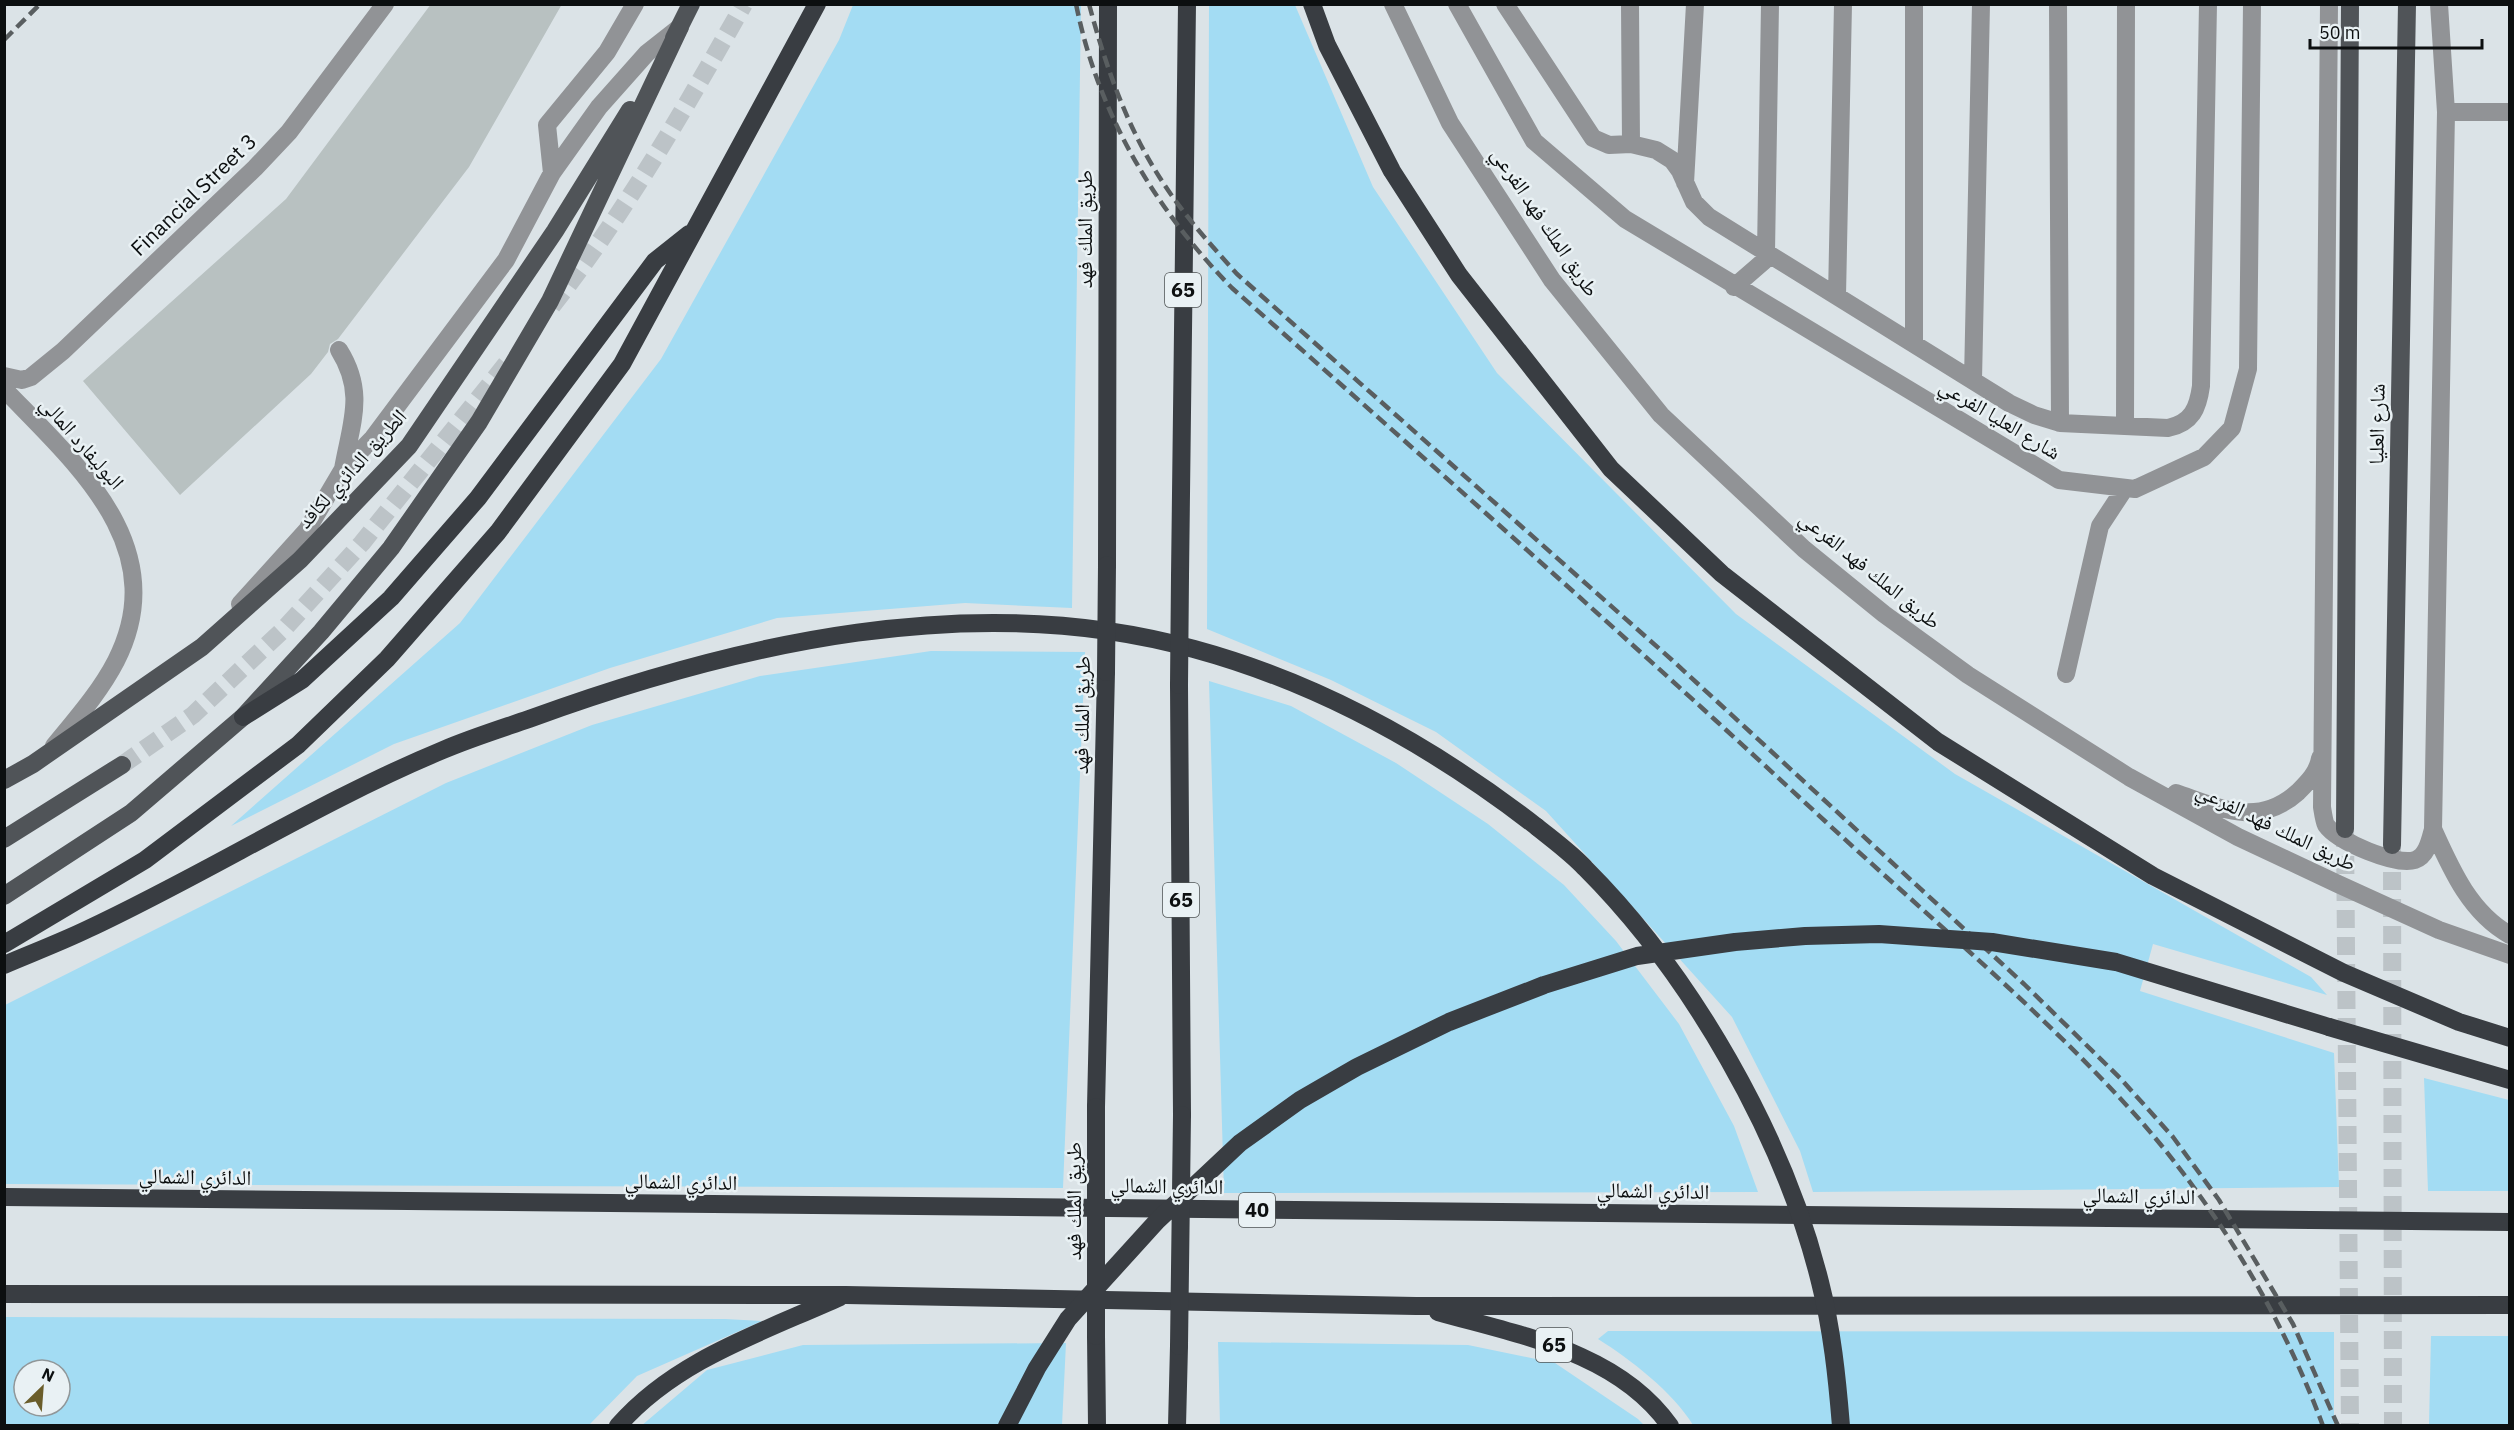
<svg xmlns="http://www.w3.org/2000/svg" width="2514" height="1430" font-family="'IBM Plex Sans','Noto Naskh Arabic',sans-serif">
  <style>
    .green { fill: #a3dcf3; fill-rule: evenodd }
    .building { fill: #b8c1c1 }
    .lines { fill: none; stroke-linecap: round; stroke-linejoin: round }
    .major-tunnel { stroke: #bcc3c7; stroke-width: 18; stroke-dasharray: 18 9; stroke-linecap: butt }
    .minor { stroke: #919396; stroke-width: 18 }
    .major { stroke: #505458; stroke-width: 18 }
    .highway { stroke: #393d42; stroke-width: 18 }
    .rail { stroke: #595e60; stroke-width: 4.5; stroke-dasharray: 12 6; stroke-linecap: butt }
    .highway-bridge { stroke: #393d42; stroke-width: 18 }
    .labels { text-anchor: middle; stroke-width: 5; stroke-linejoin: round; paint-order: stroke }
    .shield { fill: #e9f1f4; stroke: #4e5354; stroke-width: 1.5 }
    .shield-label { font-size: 20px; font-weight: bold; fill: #0c0f10 }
    .street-label { font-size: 21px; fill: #0c0f10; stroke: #e9f1f4 }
  </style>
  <rect width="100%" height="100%" fill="#dbe3e7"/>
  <path class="green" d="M853,5h228l-9,603 -107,-5 -188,15 -167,50 -216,76 -163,82 229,-203 201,-264 178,-319z
    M1209,5h86l78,182 124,186 239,241 219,160 356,203 16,18 -174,-51 -13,47 194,62 5,134 -526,5 -13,-41 -68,-134 -186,-206 -110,-79 -105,-52 -124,-51z
    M931,651l154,1 -22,536 -1058,-4v-179l441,-222 146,-58 168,-49z
    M1209,681l82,25 105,57 92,61 76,61 52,56 63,83 55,102 24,66 -534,1z
    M2424,1078l85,22v91h-81z
    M5,1317l720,2 37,2 -125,55 -48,49 -584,1zM24,1370h36v36h-36z
    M1608,1331l726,1v93h-641c-20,-33 -63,-66 -95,-86z
    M2431,1336h78v89h-80z
    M1218,1342l250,3 87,18 83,56 6,6h-424z
    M1066,1343l-4,82 -421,1 66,-56 96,-25z"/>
  <path class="building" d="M431,4h131l-93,163 -131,172 -8,5 -2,8 -17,22 -131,121 -97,-114 203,-182z"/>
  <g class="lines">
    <path class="major-tunnel" d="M552,306c74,-94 133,-198 192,-302
      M122,765l71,-50 91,-86 78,-86 145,-180
      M2345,829l5,597
      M2392,845l1,581"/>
    <path class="minor" d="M1393,4l57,119 102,157 109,135 143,134 80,65 84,61 161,102 109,60 100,47 101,46 71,25
      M1457,4l77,137 91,78 434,261 76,9 69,-32 28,-29 16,-59 4,-365
      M1505,4l88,134 16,7 22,-1 25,6 16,10 8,11 14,31 15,15 300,186 25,12 26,8 108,5c24,-5 30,-20 33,-42l7,-382
      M1630,4l1,140
      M1914,4v340
      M2058,4l2,419
      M2329,4l-7,803c1,6 2,14 4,18 12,17 70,41 89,35 12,-4 15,-20 18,-31l13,-717 -7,-108
      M2446,112h64
      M552,173l-5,-48 60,-73 28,-48
      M1685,183l10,-179
      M1734,287l30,-26 2,-9 4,-248
      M1837,296l6,-292
      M339,350c27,43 12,73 4,119
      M4,376l18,4 9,-3 32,-26 192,-183 34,-36 96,-128
      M1973,380l8,-376
      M4,389c72,75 170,158 112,272 -16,31 -40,58 -62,85
      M2125,426l1,-422
      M240,604l67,-74 36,-61 30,-31 133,-178 46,-87 47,-66 48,-54 33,-26
      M2066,674l34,-148 25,-38
      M2176,793c44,15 82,35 122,-1 10,-10 20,-20 22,-34
      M2433,829c18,40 37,84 77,106"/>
    <path class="major" d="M674,38l17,-34
      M4,780l29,-16 169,-117 98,-87 109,-114 146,-215 75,-121
      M2345,829l5,-825
      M4,839l118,-74
      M2392,845l15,-841
      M4,896l127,-83 112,-96 78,-85 70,-84 88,-126 71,-121 130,-274"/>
    <path class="highway" d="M1312,4l15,41 65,126 67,104 152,194 111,105 216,168 215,134 191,97 115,49 51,16
      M1107,565l1,-561
      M1180,576l7,-572
      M1179,685l3,430
      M243,717l59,-37 89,-82 87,-100 177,-237 34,-27
      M4,944l141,-84 153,-115 89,-86 111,-127 124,-168 195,-360
      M4,965c28,-12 57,-23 84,-36 120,-56 232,-128 355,-179 28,-12 57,-21 86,-31 208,-76 446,-131 665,-70 125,34 241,99 343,178
      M2329,1027l181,53
      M1096,1107l10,-435
      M4,1197l2506,25
      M4,1294l842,1 570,11 1094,-1
      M1438,1312c81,23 180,40 232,114
      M1096,1336l1,90
      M618,1426c57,-66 145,-94 222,-129
      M1177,1426l2,-80"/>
    <path class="rail" d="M1076,4c22,110 79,205 156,284 200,177 399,353 594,534 106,98 217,190 313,297 78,89 143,196 184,307
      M1089,4c16,60 37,121 71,174 22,35 50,66 77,96l435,386 352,324 96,94 53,59 46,63 74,124 45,102
      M4,40l36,-36"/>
    <path class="highway-bridge" d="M1106,672l1,-107
      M1179,685l1,-109
      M1537,827c16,13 34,26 48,41 106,106 199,268 235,414 12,47 17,95 21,144
      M1096,1107v229
      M1179,1346l3,-231
      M1007,1426l30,-58 31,-49 89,-98 83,-78 60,-43 57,-33 92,-45 95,-37 93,-29 98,-14 70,-6 74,-2 113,8 124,20 213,65"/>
  </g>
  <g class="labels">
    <g class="shield">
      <rect x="1165" y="273" width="36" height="34" rx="4.5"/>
      <rect x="1163" y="883" width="36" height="34" rx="4.5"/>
      <rect x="1239" y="1193" width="36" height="34" rx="4.5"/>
      <rect x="1536" y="1328" width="36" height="34" rx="4.5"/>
    </g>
    <g class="shield-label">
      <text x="1183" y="297">65</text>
      <text x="1181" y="907">65</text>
      <text x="1257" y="1217">40</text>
      <text x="1554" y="1352">65</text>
    </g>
    <g class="street-label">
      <text transform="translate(194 195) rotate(-44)" y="7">Financial Street 3</text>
      <text transform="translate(1545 222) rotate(56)" y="7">طريق الملك فهد الفرعي</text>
      <text transform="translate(1085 229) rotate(-90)" y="7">طريق الملك فهد</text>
      <text transform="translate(2000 419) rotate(31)" y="7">شارع العليا الفرعي</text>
      <text transform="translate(2377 424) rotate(-89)" y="7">شارع العليا</text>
      <text transform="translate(82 443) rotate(49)" y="7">البوليفارد المالي</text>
      <text transform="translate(352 469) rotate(-48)" y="7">الطريق الدائري لكافد</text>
      <text transform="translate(1870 570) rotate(39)" y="7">طريق الملك فهد الفرعي</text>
      <text transform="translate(1082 715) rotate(-89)" y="7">طريق الملك فهد</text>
      <text transform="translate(2276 827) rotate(26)" y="7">طريق الملك فهد الفرعي</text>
      <text transform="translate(195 1177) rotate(1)" y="7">الدائري الشمالي</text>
      <text transform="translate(681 1182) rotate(1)" y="7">الدائري الشمالي</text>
      <text transform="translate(1167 1186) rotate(1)" y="7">الدائري الشمالي</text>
      <text transform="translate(1653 1191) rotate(1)" y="7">الدائري الشمالي</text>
      <text transform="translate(2139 1196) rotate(1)" y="7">الدائري الشمالي</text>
      <text transform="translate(1074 1201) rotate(-90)" y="7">طريق الملك فهد</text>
    </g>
  </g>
  <rect width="2514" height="1430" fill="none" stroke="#0c0f10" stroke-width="12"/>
  <g transform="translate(42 1388) rotate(25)"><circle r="28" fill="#e9f1f4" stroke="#919799" stroke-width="1.5"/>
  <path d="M0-4.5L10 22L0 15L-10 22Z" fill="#6a5d2a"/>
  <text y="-9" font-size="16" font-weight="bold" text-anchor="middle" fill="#0c0f10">N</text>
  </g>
  <path d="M2310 39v9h172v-9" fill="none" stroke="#0c0f10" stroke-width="3"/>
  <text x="2319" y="39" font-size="18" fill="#0c0f10" stroke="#e9f1f4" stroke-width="4.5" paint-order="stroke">50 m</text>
</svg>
